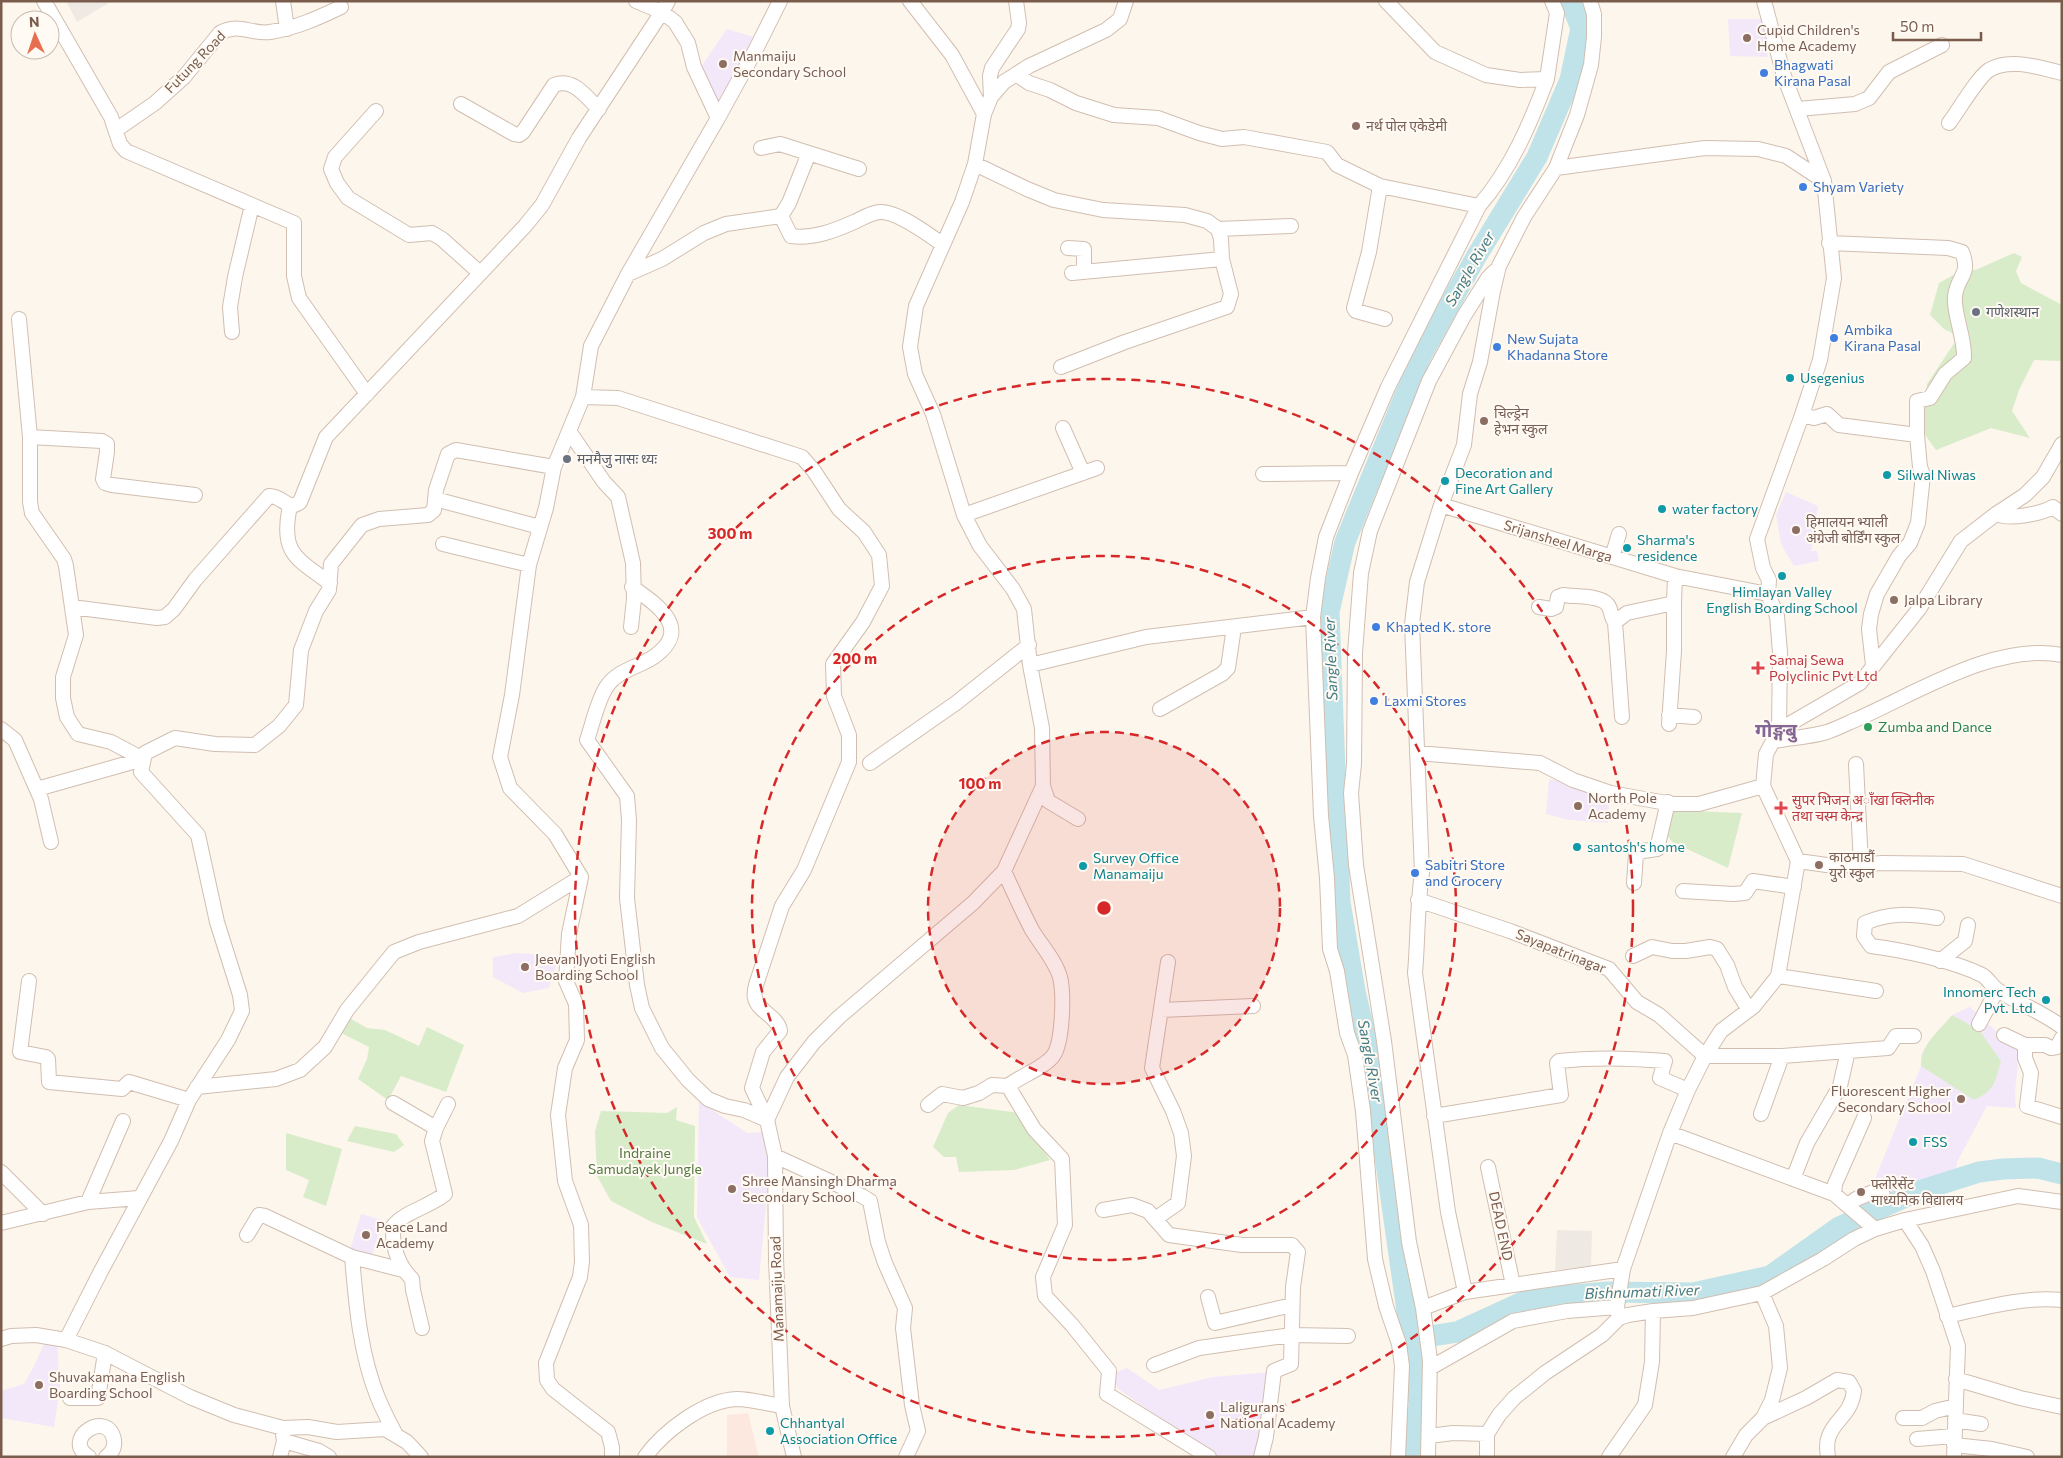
<svg xmlns="http://www.w3.org/2000/svg" width="2063" height="1458" font-family="Commissioner,'Noto Sans Devanagari',sans-serif">
  <style>
    .commercial { fill: #fde8e0 }
    .industrial { fill: #efe9e4 }
    .education { fill: #f3e8fa }
    .green { fill: #d8ecc9 }
    .lines { fill: none; stroke-linecap: round; stroke-linejoin: round }
    .river { stroke: #bfe3e8; stroke-width: 21 }
    .street-casing { stroke: #d1beb0; stroke-width: 16 }
    .street { stroke: #fff; stroke-width: 14 }
    .ring { fill: none; stroke: #d62828; stroke-width: 2.5; stroke-dasharray: 9 6 }
    .education-dot { fill: #8d6e63; stroke: #fffaf3; stroke-width: 2 }
    .shop-dot { fill: #3f7fe0; stroke: #fffaf3; stroke-width: 2 }
    .worship-dot { fill: #6b7280; stroke: #fffaf3; stroke-width: 2 }
    .culture-dot { fill: #0f9aa8; stroke: #fffaf3; stroke-width: 2 }
    .health-dot { fill: #e0444e; stroke: #fffaf3; stroke-width: 2 }
    .leisure-dot { fill: #2e9e5b; stroke: #fffaf3; stroke-width: 2 }
    .labels { text-anchor: middle; stroke-width: 4; stroke-linejoin: round; paint-order: stroke }
    .education-label { font-size: 14px; fill: #785e54; stroke: #fffaf3; text-anchor: start }
    .street-label { font-size: 14px; fill: #7a5c4d; stroke: #fffaf3 }
    .shop-label { font-size: 14px; fill: #366cbe; stroke: #fffaf3; text-anchor: start }
    .worship-label { font-size: 14px; fill: #5b616d; stroke: #fffaf3; text-anchor: start }
    .culture-label { font-size: 14px; fill: #0d838f; stroke: #fffaf3; text-anchor: start }
    .health-label { font-size: 14px; fill: #be3a42; stroke: #fffaf3; text-anchor: start }
    .leisure-label { font-size: 14px; fill: #27864d; stroke: #fffaf3; text-anchor: start }
    .park-label { font-size: 14px; fill: #537a41; stroke: #fffaf3 }
    .water-label { font-size: 15px; font-style: italic; fill: #437c86; stroke: #fffaf3 }
    .district-label { font-size: 19px; font-weight: bold; fill: #846695; stroke: #fffaf3 }
    .centre { fill: #d62828; stroke: #fffaf3; stroke-width: 2.5 }
    .ring-label { font-size: 15px; text-anchor: middle; font-weight: bold; fill: #d62828; stroke: #fffaf3; stroke-width: 4; stroke-linejoin: round; paint-order: stroke }
  </style>
  <rect width="100%" height="100%" fill="#fdf6ec"/>
  <path class="commercial" d="M748,1413l11,44h-32v-42z"/>
  <path class="industrial" d="M66,1h46l-35,21z
    M1557,1230l35,1 -1,35 -36,4z"/>
  <path class="education" d="M1728,19h34l6,38 -38,-1z
    M727,29l30,9 -37,67 -20,-37z
    M1786,492l32,14 -7,45h6l2,10 -25,5 -13,-22 -5,-29z
    M1549,779l27,6 33,12 -1,26 -39,-3 -23,-6z
    M517,953l42,3 -10,32 -26,5 -30,-16v-20z
    M1970,1007l49,45 -4,41 1,15 -29,-2 -30,56 -2,15 -78,20 -3,-16 47,-115v-12l11,-16 20,-23z
    M699,1101l48,32 15,-1 8,30 -11,118 -29,-3 -33,-60z
    M361,1214l21,6 -10,36 -22,-6z
    M45,1342l12,1 3,44 -6,40 -53,-9v-27l23,-7 10,-18z
    M1127,1368l32,22 54,-13 57,-5 -7,69 -8,16h-37l-18,-10 -83,-59 -3,-15z"/>
  <path class="green" d="M2014,253l8,4 -6,14 5,12 41,22v56l-28,-1 -15,30 -7,21 18,27 -39,-10 -55,22 -13,-18 4,-48 28,-42 -3,-9 -8,-4 -14,-14 9,-32 16,-9 23,-5z
    M1668,810l74,3 -14,55 -56,-26 -8,-11z
    M344,1015l23,13 18,2 34,16 8,-19 37,18 -18,47 -45,-16 -13,24 -30,-21 9,-20 2,-12 -32,-16z
    M1952,1015l27,15 22,31c-7,22 -5,29 -27,39l-53,-34c0,-23 18,-34 31,-51z
    M959,1105l60,8 31,47 -36,10 -55,2 -3,-15h-12l-11,-10 15,-34z
    M677,1107l-1,13 19,6 -1,91 13,27 -55,-22 -41,-21 -14,-25 -2,-45 6,-20 66,2z
    M355,1126l41,8 8,11 -10,7 -47,-11z
    M286,1133l56,16 -16,57 -23,-9 6,-17 -23,-10z"/>
  <g class="lines">
    <path class="river" d="M1411,1339l-39,-274 -17,-74 -15,-89 -11,-290 16,-70 76,-186 55,-99 61,-100 33,-77 11,-52 -11,-27
      M1413,1457l6,-53 -8,-65 46,-7 72,-33 78,-7 86,1 77,-17 69,-49 80,-36 60,-19 24,-3 35,-1 24,6"/>
    <g class="street-casing">
      <path id="street" d="M44,1l67,116 9,27 6,7 168,72v53l5,22 68,96
        M283,1l4,28
        M636,1l26,11 6,-11
        M910,1l42,54 32,59
        M1386,1l49,51 51,23 34,5 27,-1c-17,45 -36,90 -68,127l-91,181 -37,86 -25,64 -8,41 -5,39 8,199 6,62 3,71 7,22 10,62 8,22 8,56 12,148 11,47 13,38 3,22 -4,91
        M1590,1l4,13v23l-3,28 -14,50 -21,53 -32,49 -25,49 -6,25 -13,71 -10,32 -6,51 -23,60 -24,77 -5,42 10,249c-5,33 -4,66 -7,100l33,239 17,80 158,-23
        M1016,74l13,9 21,7 26,13 38,12 44,3 41,15 23,6 22,-2 83,15 10,13 43,21 99,20
        M1547,79l10,-66 -5,-12
        M991,97l-1,-21 2,-8 26,-39 1,-6 -3,-22
        M461,104l53,30 5,1 4,-3 31,-47c19,-8 32,12 45,24
        M1798,109l57,-5 14,-6 20,-26 53,-27
        M376,111l-41,46 -4,12 6,14 11,15 61,37 23,-2 10,6 38,34
        M718,118l38,-69 24,-48
        M1949,123c10,-13 28,-45 40,-53 21,-13 51,-2 73,3
        M116,130l39,-27 29,-26 36,-44c19,-11 32,2 50,-1 26,-4 48,-14 71,-25
        M761,148l19,-4 79,25
        M809,153l-20,50 -8,13 10,20c22,3 43,-5 63,-14 9,-4 16,-9 26,-10 17,-1 48,22 62,32
        M975,164l52,25 27,11 49,10 82,5 22,6 11,8 3,10 1,20 9,35 -4,13 -102,35 -64,25
        M1556,168l149,-20 53,1 28,7 38,25
        M1380,186l-11,66 -15,56 2,3 29,8
        M1218,229l73,-3
        M1829,243l119,5 14,4c9,24 -4,22 -7,44 -2,17 10,41 9,62l-19,16 -15,24 -13,3v34l3,32 3,8 -5,48 -8,20 -11,13 -22,38 -6,20 -2,15 4,36
        M1068,248l16,1v23
        M1072,273l150,-14
        M628,274l34,-15 42,-26 22,-9 55,-8
        M19,319l11,118v65l2,11 32,46 2,7 10,69 -13,42v21l4,19 11,17 33,8 32,17
        M232,332l-2,-25 5,-30 17,-72
        M583,397l35,1 184,59 12,14 25,38 25,23 15,23 3,31 -19,36 -30,42 1,32 15,39v27l-45,108 -22,36 -26,79c-1,4 -2,10 -1,13 3,14 23,18 25,33l-17,21 -11,36 15,32 8,36 1,102 6,148 12,51
        M1802,415l12,3 13,-4 12,11 78,10
        M1063,428l20,45
        M569,431l-15,36 -8,41 -17,57 -17,130 -12,62 10,31 45,46 26,43 -12,57 -3,47 10,23 1,36 -12,28 -7,47 7,66 16,44 1,37 -2,15 -34,86 1,17 6,9 55,43 4,15v10
        M30,437l72,4 5,3v8l-4,27 2,4 7,2 83,10
        M1263,474l88,-1
        M435,499l105,28
        M1441,505l234,71 93,18
        M290,506c-10,46 5,52 40,77
        M1996,514c14,6 44,0 57,-7l9,7
        M964,515l133,-47
        M443,544l86,21
        M1612,557l7,-23
        M632,587c24,17 61,41 23,69 -15,11 -36,13 -48,30 -10,15 -14,37 -20,54l40,56 2,24 -2,78 10,87 5,23 20,40 26,32 20,19 17,7 19,4 23,10
        M72,607l85,11 8,-1 9,-8 21,-29 74,-84c13,-1 19,16 31,6l26,-65 199,-211 17,-21 37,-67 83,-126 13,10 13,21 6,24 24,51 -90,156 -37,72 -8,51 -14,34 35,51 14,15 15,66 1,36 -3,28
        M1539,607l12,2 5,-2 2,-10 5,-2c12,2 36,0 44,9 5,5 3,13 8,18
        M1030,665l116,-28 167,-20
        M1160,709l62,-35 6,-6 6,-41
        M1669,715l25,2
        M1622,717l-7,-95 12,-9 47,-10 1,-27
        M1669,724l5,-73v-54
        M1,729l14,11 26,59 10,43
        M1779,730l81,-47 59,-74 42,-68 35,-27 29,-19 18,-18 19,-33
        M1774,741c17,-3 36,-4 53,-9 9,-3 19,-8 28,-12 60,-26 140,-78 207,-65
        M1417,753l123,10 33,17 38,13 61,11h27l64,-18
        M870,763l86,-60 73,-58
        M1856,764l5,101
        M1043,786l5,15 30,18
        M37,789l106,-30
        M1798,861l36,5 49,-3 80,1 99,32
        M1634,883l2,-29 7,-3 14,-2 11,-47
        M1683,891l50,3 12,-1 8,-12 41,6
        M1418,900l92,31 99,38 28,33 22,13 46,41h77l106,-8 8,-12h18
        M1937,918c-26,-4 -47,-6 -72,5l-1,13 7,10c32,4 83,15 111,29 7,4 10,12 17,16 21,13 43,21 63,36
        M1633,956l19,-9 20,4h14l24,-4 7,2 10,16 8,22 14,23
        M1940,961l25,-20 3,-16
        M1778,976l98,15
        M29,981l-9,71 26,5 2,2 1,23 73,7 7,-7 60,18
        M1161,1010l92,-4
        M1979,1024l18,-34
        M2004,1035l21,10v13l6,15 -4,33 35,11
        M2025,1045h20l6,3 6,-1 5,-9
        M1008,1086l26,43 28,30 3,66 -22,52 2,19 27,29 37,46 -2,23 102,63
        M197,1087l79,-8 24,-9 25,-23 22,-37 47,-58 25,-10 99,-26 63,-39
        M393,1103l43,25 -4,13 13,53c-16,13 -39,17 -52,32 -1,21 4,38 19,53l1,11 9,38
        M928,1105l14,-11 21,4 16,-5 13,-8 16,1c12,-10 36,-18 45,-30 10,-13 11,-63 7,-79 -5,-17 -19,-32 -28,-47 -10,-19 -19,-39 -28,-59
        M1761,1114l21,-58
        M1434,1116l127,-21 -4,-32 2,-2c36,-4 70,-3 106,0l-5,17 28,12
        M767,1120l20,-43 27,-35 25,-25 134,-114 31,-32 39,-85 -1,-58 -12,-63 -6,-56 -11,-20 -33,-43 -16,-31 -31,-101 -18,-40 -5,-27 6,-41 46,-104 13,-38 9,-50 7,-17 13,-15 25,-16 77,-36 14,-11 6,-18
        M436,1128l12,-24
        M1670,1133l164,61 41,35
        M775,1156l87,40 8,5 8,41 7,21 20,45 -2,20 9,77 6,26 -12,26
        M1488,1167l25,118
        M1,1172l42,42
        M1793,1179l14,-36 33,-57 8,-35
        M1834,1194l1,-10 29,-66
        M88,1202l35,-81
        M1848,1205l8,-6 22,-9 5,5
        M1103,1210l29,-5 16,6 21,24 73,10h50l6,7 -5,35 -2,77 -17,7 -8,66 -5,20
        M1155,1219l23,-16 6,-47 -3,-23 -8,-22 -21,-43 16,-106
        M1905,1220l17,26 11,25 25,75 -4,111
        M1,1223l87,-21 51,-4
        M247,1235l12,-20 6,1 87,41 51,13
        M352,1257c4,47 8,97 26,141 5,12 11,24 17,35
        M1465,1292l-42,16 -14,-66 -25,-201 -28,-176 -5,-72 3,-29 1,-111 6,-80 9,-42 59,-150 35,-65 24,-38 7,-7
        M1208,1297l7,26 77,-18
        M1423,1308l7,52 -2,97
        M1947,1316c37,-8 77,-20 115,-16
        M1619,1318l9,-3 25,-4 40,-3 69,-15 61,-34 31,-20 21,-10 30,-9 113,-24 44,6
        M1,1339l10,-3 25,-1 30,5 39,13 85,44 44,18 49,13 25,-1 29,5 48,-3 22,13 14,15
        M66,1340l35,-69 70,-130 18,-41 39,-60 14,-29 -2,-16 -23,-73 -19,-87 -57,-63 4,-19 30,-15 40,6 40,1 24,-19 17,-21 5,-55 15,-39 13,-21 2,-26 31,-39 17,-6 49,-4 6,-5 2,-20 12,-36 8,-4 98,17
        M1154,1365l45,-17 92,-13 57,1
        M1430,1368l83,-47 54,-10 50,-4
        M1956,1379l64,19 42,9
        M70,1398h28l7,-45
        M1763,1418l43,-20 31,-18 12,2 5,9c-3,24 -19,28 -25,45 -3,7 -2,14 -1,21
        M1903,1418h19l13,-7 21,-5
        M1955,1420l26,4
        M1429,1436l24,-3 34,1
        M1917,1439l37,-3
        M284,1441l35,10 10,6
        M1954,1445l38,4 35,8
        M89,1457c-29,-18 19,-49 25,-17 1,7 -2,13 -8,17
        M280,1457l4,-16 -1,-7
        M645,1457c18,-25 59,-57 92,-58 14,0 31,5 45,7
        M1487,1457v-23l12,-19 15,-17 31,-25 57,-38 17,-17 -2,-11 6,-38 47,-136 18,-43 17,-34 16,-25 33,-25 24,-30 20,-115 -35,-75 3,-32 13,-24 1,-78 -3,-36 -9,-22 1,-14 -6,-12 -6,-29 45,-124 18,-55 14,-82 -10,-97 -40,-105 -20,-75
        M1609,1457l36,-52 7,-43 1,-51
        M1733,1457l13,-22 17,-17 9,-18 8,-32 -4,-42 -14,-33"/>
    </g>
    <use href="#street" class="street"/>
  </g>
  <circle cx="1104" cy="908" r="176" fill="#d62828" fill-opacity=".12"/>
  <g class="ring">
    <circle cx="1104" cy="908" r="176"/>
    <circle cx="1104" cy="908" r="352"/>
    <circle cx="1104" cy="908" r="529"/>
  </g>
  <g class="education-dot">
    <circle cx="1747" cy="38" r="5"/>
    <circle cx="723" cy="64" r="5"/>
    <circle cx="1356" cy="126" r="5"/>
    <circle cx="1484" cy="421" r="5"/>
    <circle cx="1796" cy="530" r="5"/>
    <circle cx="1894" cy="600" r="5"/>
    <circle cx="1578" cy="806" r="5"/>
    <circle cx="1819" cy="865" r="5"/>
    <circle cx="525" cy="967" r="5"/>
    <circle cx="1961" cy="1099" r="5"/>
    <circle cx="732" cy="1189" r="5"/>
    <circle cx="1861" cy="1192" r="5"/>
    <circle cx="366" cy="1235" r="5"/>
    <circle cx="39" cy="1385" r="5"/>
    <circle cx="1210" cy="1415" r="5"/>
  </g>
  <g class="shop-dot">
    <circle cx="1764" cy="73" r="5"/>
    <circle cx="1803" cy="187" r="5"/>
    <circle cx="1834" cy="338" r="5"/>
    <circle cx="1497" cy="347" r="5"/>
    <circle cx="1376" cy="627" r="5"/>
    <circle cx="1374" cy="701" r="5"/>
    <circle cx="1415" cy="873" r="5"/>
  </g>
  <g class="worship-dot">
    <circle cx="1976" cy="312" r="5"/>
    <circle cx="567" cy="459" r="5"/>
  </g>
  <g class="culture-dot">
    <circle cx="1790" cy="378" r="5"/>
    <circle cx="1887" cy="475" r="5"/>
    <circle cx="1445" cy="481" r="5"/>
    <circle cx="1662" cy="509" r="5"/>
    <circle cx="1627" cy="548" r="5"/>
    <circle cx="1782" cy="576" r="5"/>
    <circle cx="1577" cy="847" r="5"/>
    <circle cx="1083" cy="866" r="5"/>
    <circle cx="2046" cy="1000" r="5"/>
    <circle cx="1913" cy="1142" r="5"/>
    <circle cx="770" cy="1431" r="5"/>
  </g>
  <g class="health-dot">
    <path d="M1755.5 660.5h5v5h5v5h-5v5h-5v-5h-5v-5h5z"/>
    <path d="M1778.5 800.5h5v5h5v5h-5v5h-5v-5h-5v-5h5z"/>
  </g>
  <circle class="leisure-dot" cx="1868" cy="727" r="5"/>
  <g class="labels">
    <g class="education-label">
      <text x="1757" y="35">Cupid Children's<tspan x="1757" dy="16">Home Academy</tspan></text>
      <text x="733" y="61">Manmaiju<tspan x="733" dy="16">Secondary School</tspan></text>
      <text x="1366" y="131">नर्थ पोल एकेडेमी</text>
      <text x="1494" y="418">चिल्ड्रेन<tspan x="1494" dy="16">हेभन स्कुल</tspan></text>
      <text x="1806" y="527">हिमालयन भ्याली<tspan x="1806" dy="16">अंग्रेजी बोर्डिंग स्कुल</tspan></text>
      <text x="1904" y="605">Jalpa Library</text>
      <text x="1588" y="803">North Pole<tspan x="1588" dy="16">Academy</tspan></text>
      <text x="1829" y="862">काठमाडौं<tspan x="1829" dy="16">युरो स्कुल</tspan></text>
      <text x="535" y="964">Jeevan Jyoti English<tspan x="535" dy="16">Boarding School</tspan></text>
      <text x="1951" y="1096" text-anchor="end">Fluorescent Higher<tspan x="1951" dy="16">Secondary School</tspan></text>
      <text x="742" y="1186">Shree Mansingh Dharma<tspan x="742" dy="16">Secondary School</tspan></text>
      <text x="1871" y="1189">फ्लोरेसेंट<tspan x="1871" dy="16">माध्यमिक विद्यालय</tspan></text>
      <text x="376" y="1232">Peace Land<tspan x="376" dy="16">Academy</tspan></text>
      <text x="49" y="1382">Shuvakamana English<tspan x="49" dy="16">Boarding School</tspan></text>
      <text x="1220" y="1412">Laligurans<tspan x="1220" dy="16">National Academy</tspan></text>
    </g>
    <g class="street-label">
      <text transform="translate(195 62) rotate(-46)" y="5">Futung Road</text>
      <text transform="translate(1558 541) rotate(17)" y="5">Srijansheel Marga</text>
      <text transform="translate(1561 951) rotate(22)" y="5">Sayapatrinagar</text>
      <text transform="translate(1501 1226) rotate(78)" y="5">DEAD END</text>
      <text transform="translate(777 1289) rotate(-92)" y="5">Manamaiju Road</text>
    </g>
    <g class="shop-label">
      <text x="1774" y="70">Bhagwati<tspan x="1774" dy="16">Kirana Pasal</tspan></text>
      <text x="1813" y="192">Shyam Variety</text>
      <text x="1844" y="335">Ambika<tspan x="1844" dy="16">Kirana Pasal</tspan></text>
      <text x="1507" y="344">New Sujata<tspan x="1507" dy="16">Khadanna Store</tspan></text>
      <text x="1386" y="632">Khapted K. store</text>
      <text x="1384" y="706">Laxmi Stores</text>
      <text x="1425" y="870">Sabitri Store<tspan x="1425" dy="16">and Grocery</tspan></text>
    </g>
    <g class="worship-label">
      <text x="1986" y="317">गणेशस्थान</text>
      <text x="577" y="464">मनमैजु नासः ध्यः</text>
    </g>
    <g class="culture-label">
      <text x="1800" y="383">Usegenius</text>
      <text x="1455" y="478">Decoration and<tspan x="1455" dy="16">Fine Art Gallery</tspan></text>
      <text x="1897" y="480">Silwal Niwas</text>
      <text x="1672" y="514">water factory</text>
      <text x="1637" y="545">Sharma's<tspan x="1637" dy="16">residence</tspan></text>
      <text x="1782" y="597" text-anchor="middle">Himlayan Valley<tspan x="1782" dy="16">English Boarding School</tspan></text>
      <text x="1587" y="852">santosh's home</text>
      <text x="1093" y="863">Survey Office<tspan x="1093" dy="16">Manamaiju</tspan></text>
      <text x="2036" y="997" text-anchor="end">Innomerc Tech<tspan x="2036" dy="16">Pvt. Ltd.</tspan></text>
      <text x="1923" y="1147">FSS</text>
      <text x="780" y="1428">Chhantyal<tspan x="780" dy="16">Association Office</tspan></text>
    </g>
    <g class="health-label">
      <text x="1769" y="665">Samaj Sewa<tspan x="1769" dy="16">Polyclinic Pvt Ltd</tspan></text>
      <text x="1792" y="805">सुपर भिजन अाँखा क्लिनीक<tspan x="1792" dy="16">तथा चस्म केन्द्र</tspan></text>
    </g>
    <g class="leisure-label">
      <text x="1878" y="732">Zumba and Dance</text>
    </g>
    <g class="park-label">
      <text x="645" y="1158">Indraine<tspan x="645" dy="16">Samudayek Jungle</tspan></text>
    </g>
    <g class="water-label">
      <text transform="translate(1470 269) rotate(-60)" y="5">Sangle River</text>
      <text transform="translate(1331 659) rotate(-92)" y="5">Sangle River</text>
      <text transform="translate(1370 1061) rotate(80)" y="5">Sangle River</text>
      <text transform="translate(1642 1292) rotate(-2)" y="5">Bishnumati River</text>
    </g>
    <g class="district-label">
      <text x="1776" y="737">गोङ्गबु</text>
    </g>
  </g>
  <circle cx="1104" cy="908" r="8" class="centre"/>
  <g class="ring-label">
    <text x="730" y="539">300 m</text>
    <text x="855" y="664">200 m</text>
    <text x="980" y="789">100 m</text>
  </g>
  <rect width="2063" height="1458" fill="none" stroke="#7a5c4d" stroke-width="5"/>
  <g transform="translate(35 35) rotate(357)"><circle r="24" fill="#fffaf3" stroke="#cabbb1"/>
  <path d="M0-4L9 19L0 12L-9 19Z" fill="#e76f51"/>
  <text y="-8" font-size="14" font-weight="bold" text-anchor="middle" fill="#7a5c4d">N</text>
  </g>
  <path d="M1893 32v8h88v-8" fill="none" stroke="#7a5c4d" stroke-width="2.5"/>
  <text x="1900" y="32" font-size="15" fill="#7a5c4d" stroke="#fffaf3" stroke-width="4" paint-order="stroke">50 m</text>
</svg>
